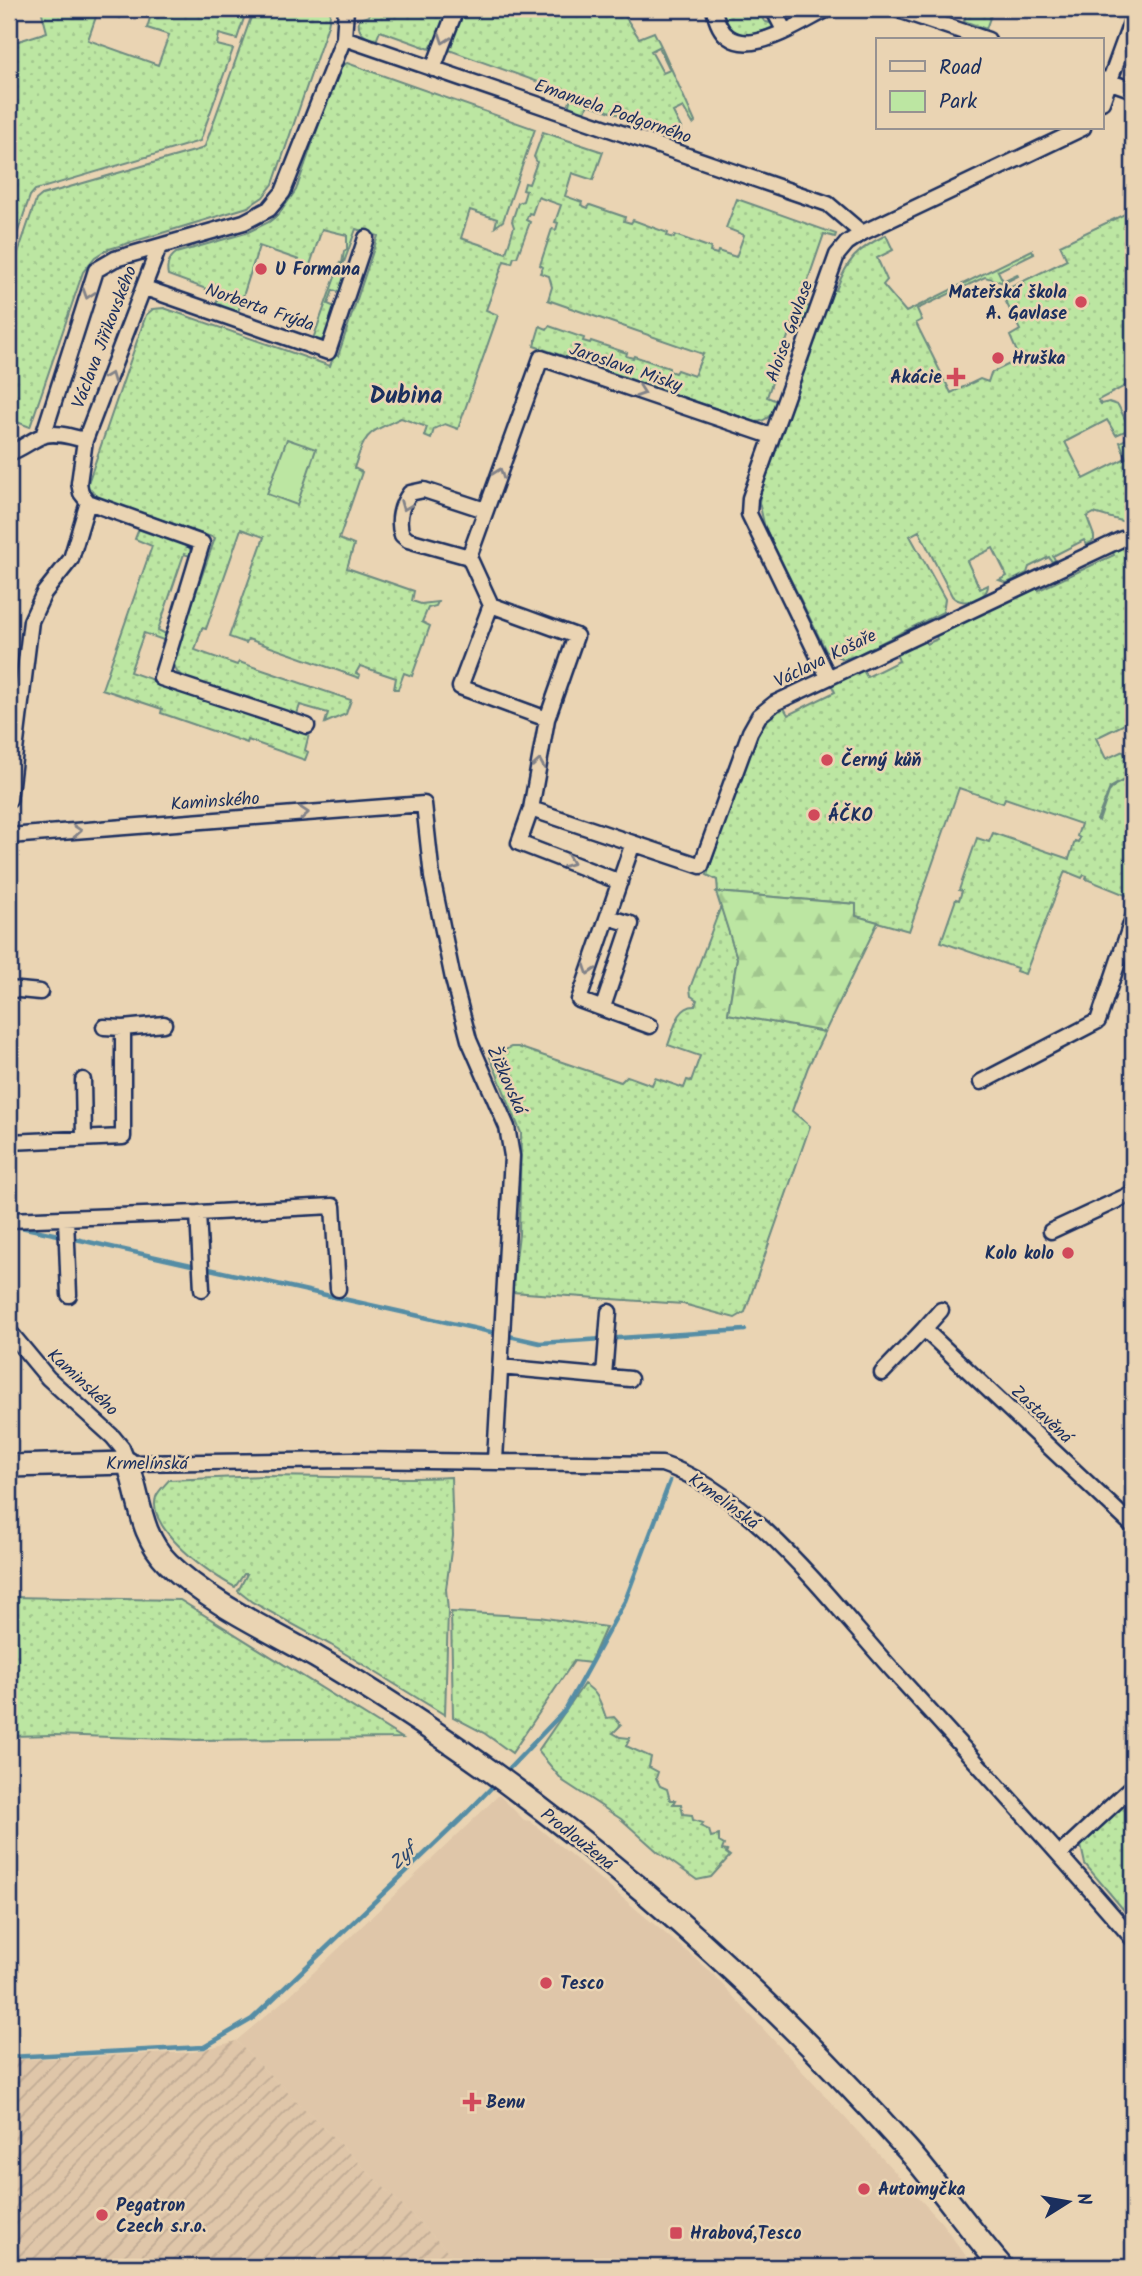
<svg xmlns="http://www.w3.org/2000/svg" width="1142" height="2276" font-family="Kalam,sans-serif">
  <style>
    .built { fill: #dfc6a9 }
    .industrial { fill: url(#industrial-furrows) }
    .green { fill: url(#green-dots); stroke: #6c8a80; stroke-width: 2 }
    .forest { fill: url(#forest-firs); stroke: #6c8a80; stroke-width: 2 }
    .pitch { fill: #bce6a2; stroke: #6c8a80; stroke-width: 2 }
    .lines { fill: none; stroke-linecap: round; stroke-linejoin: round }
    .stream { stroke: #558da5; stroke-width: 4.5 }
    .minor-casing { stroke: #1b2f5e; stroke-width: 19 }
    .secondary-casing { stroke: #1b2f5e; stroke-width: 26 }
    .minor { stroke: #ead4b3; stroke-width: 14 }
    .secondary { stroke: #ead4b3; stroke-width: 21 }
    .oneway { stroke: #828288 }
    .poi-dot { fill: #d1495b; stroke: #ead4b3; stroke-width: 2.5 }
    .labels { text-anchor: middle; stroke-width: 5; stroke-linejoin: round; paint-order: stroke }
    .street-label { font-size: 18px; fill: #1b2f5e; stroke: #ead4b3 }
    .poi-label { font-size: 18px; font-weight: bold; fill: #1b2f5e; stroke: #ead4b3; text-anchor: start }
    .water-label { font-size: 19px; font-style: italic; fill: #294670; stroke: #ead4b3 }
    .district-label { font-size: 24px; font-weight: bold; fill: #1b2f5e; stroke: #ead4b3 }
  </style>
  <defs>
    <pattern id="industrial-furrows" width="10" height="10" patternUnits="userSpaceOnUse" patternTransform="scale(1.75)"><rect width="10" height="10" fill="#dfc6a9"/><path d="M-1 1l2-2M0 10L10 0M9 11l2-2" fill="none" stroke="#bfaa94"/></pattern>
    <pattern id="green-dots" width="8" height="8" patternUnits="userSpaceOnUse" patternTransform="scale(1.75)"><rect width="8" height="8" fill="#bce6a2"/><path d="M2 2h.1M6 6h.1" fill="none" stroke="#a1c68e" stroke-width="1.8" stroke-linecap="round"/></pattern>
    <pattern id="forest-firs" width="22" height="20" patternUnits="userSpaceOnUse" patternTransform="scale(1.75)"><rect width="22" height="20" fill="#bce6a2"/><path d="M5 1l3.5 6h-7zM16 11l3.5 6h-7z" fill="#a1c68e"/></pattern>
  </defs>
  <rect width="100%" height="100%" fill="#ead4b3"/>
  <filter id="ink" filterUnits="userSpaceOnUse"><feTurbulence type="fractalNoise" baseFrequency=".0143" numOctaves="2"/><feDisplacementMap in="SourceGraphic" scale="14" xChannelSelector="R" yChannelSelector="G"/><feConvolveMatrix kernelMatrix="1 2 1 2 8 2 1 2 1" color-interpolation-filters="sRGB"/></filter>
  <g filter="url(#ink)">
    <path class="built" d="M499,1795l25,25 6,1 178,148 233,253 33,45h-510l-228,-226 53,-45z"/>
    <path class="industrial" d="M236,2041l228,226h-455v-207l185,-8z"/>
    <path class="green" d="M41,9h82l-3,9 -22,-7 -10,29 70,25 11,-30 -22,-7 3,-10 -9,-4 2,-5h104l-10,30 -18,-5 -2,11 16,4 -33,92 -165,49 -5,6 -21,62v-214l38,-12z
      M254,9h77l-3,16 -55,159 -10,13 -15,10 -142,43 -11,7 -12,15 -53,155 -21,-8v-140l27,-79 6,-5 159,-46 4,-3z
      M367,9h16l1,2 8,-2h57l-13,37 -4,-1 -2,4 -50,-18 -4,10c-12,-4 -19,-8 -17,-22l10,-3z
      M463,9h33l3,5 12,-5h113l2,2 -3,2 16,25 15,-6 7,14 -10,5 12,22 7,-3 -10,-21 2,-1 33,74 -2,2 -10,-17 -10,5 8,16 -1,8 -92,-32 -4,10 -16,-6 4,-14 -126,-45z
      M721,9h37l6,12 5,2 3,-9 5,11c-29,15 -44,18 -56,-16z
      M960,9h33l-7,20 -22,-8 3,-10z
      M347,63l188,66 -32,92 -8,6 2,-8 -27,-9 -9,28 45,15 8,-26 -2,-6 6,-18 5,-2 3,-10 -3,-1 2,-7 4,1 8,-22 -3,-5 9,-25 60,20 -10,28 -21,-7 -7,23 17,6 -1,3 7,3 2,-3 35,12 -1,4 7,2 2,-3 35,13 -1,3 7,2 1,-3 36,13 -1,4 7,2 1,-3 18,6 8,-22 -18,-7 11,-29 99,35 -1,3 -11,-3 -24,69 10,4 -7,18 -10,-3 -26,75 10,4c-4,12 -8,20 -22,21l-221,-76 6,-20 7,3 2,-3 35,12 -1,3 7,2 1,-2 36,12 -1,3 7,2 1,-2 35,12v3l6,2 2,-3 17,6 9,-22 -155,-54 4,-13 -3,-11 -9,-3 3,-6 -3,-2 12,-36 4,1 2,-7 -3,-1 6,-17 -23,-8 -6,17 -3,-1 -3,7 4,2 -13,35h-3l-2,6 -8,-2 -18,49 12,5 -40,114 -13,-5 -11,5 -3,10 -7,-3 3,-9 -26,-9c-36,17 -34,13 -47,50l8,4 -23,67 15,6 -7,23 67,23 -2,10 9,3 17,-2 -2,4 -8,2 -6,14 8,4 -18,50 -8,-3 -6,16h-4l2,-11 -36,-12 -4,7 4,2 -1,3 -111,-39 -2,4 -17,-6 35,-100 -23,-8 -35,100 -4,-1 -7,22 42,15 2,-3 112,38 -5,14 -21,9 3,-10 -28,-8 -4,12 -107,-38 -12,-7 -4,-11 2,-8 40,-115 -117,-40 -11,-12 59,-171 7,-6 11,-1 166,58 4,-11 4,1 40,-120 -22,-7 -13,36 7,3 -8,25 -9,-3 -5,14 9,4 -10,27 -10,9 -5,-2 28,-79 2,1 2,-13 3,-2v-14l-25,-6 -14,42 -11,-3 2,-8 -40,-14 -21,66 -3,-1 -1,3 -19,-7 5,-13 -52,-19c-2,-9 0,-16 8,-22l70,-20 23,-11 10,-8 17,-24 43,-123z
      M1133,210v172l-35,18 3,4 8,-2 9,3 12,24 -14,6 -9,-15 -42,22 19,37 42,-21 -6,-16 13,-6v284l-37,18 10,21 17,-8 10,20v10l-3,-5 -20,12 -13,32 2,1 10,-29 6,-7 14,-7 4,9v94l-5,15 -42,-17 1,-3 -3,-1 -2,3 -17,-7 -40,103 -9,-3 1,-3 -76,-26 15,-43 3,1 3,-9 -3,-1 18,-52 12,4 4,-9 76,26 6,-18 3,1 2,-4 -3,-2 4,-12 -76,-26 -2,5 -44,-15 -50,143 -53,-15 -1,-12 -137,-12 -1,-12 -10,-5 46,-134 12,-21 18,-14 5,9 47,-23 -5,-10 31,-15 6,10 32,-16 -4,-10 27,-13 5,6 10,-5 -2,-6 14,-5 1,1 54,-28 1,2 21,-10 -1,-2 11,-6 3,5 75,-35 -3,-8c14,-7 18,-7 21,-23l-38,-11 -7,4 7,19v4l-7,5 -3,-5 -31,16 2,4 -3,2 -3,-5 -20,10 -2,6 -20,10 -8,-3 8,-4 -14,-28 -26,13 13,28 8,-4c0,14 -25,23 -36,11l-33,-65 -9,5 35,63 -2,13 -88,44 -12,3 -17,-8 -61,-123 -6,-26 3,-15 70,-198 4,1c12,-31 20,-40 50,-55l7,15 -16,8 10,22 -4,5 23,27 126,-62 2,3 -36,18 5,10 14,-7 1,2 -14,7 -19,-6 -68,32 5,11 -6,3 35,70 29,-14 8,3 3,-9 29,-14 -10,-23 10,-6 -19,-38 66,-32 -7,-15z
      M140,526l48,18 5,13 -9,-3 -26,76 10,5 -2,6 -22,-8 -14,39 83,29 97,29 -5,20 3,2 -3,8 -57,-20 -1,3 -86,-30 1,-4 -60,-20 50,-143 -17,-7z
      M721,906l16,52 -9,56 97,18 -17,35 -16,44 18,15 -65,186 -10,6 -52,-14 -171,-12 7,-58 2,-101 -31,-76 21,-10h7l103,35 6,-6 25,9 3,-7 29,10 3,-8 4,1 9,-25 -32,-11c6,-15 9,-39 27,-39l2,-6 -6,-4 -1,-8z
      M262,1476c63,0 126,4 189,1l2,59 -7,53 2,22 -3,104 -114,-70 -79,-43 -14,-11 9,-17h-3l-9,13c-24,-12 -89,-58 -79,-90 2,-6 9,-12 13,-17z
      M9,1597l171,3 222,138 -205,2 -143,-5 -45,1z
      M451,1612l88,5 67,10 -16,36 -16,-2 -62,92 -28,-20 -31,-16z
      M584,1684c14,8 17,19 22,34l8,-1 7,8 -8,8 7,4 10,1 -4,8 25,11 -2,10 9,5 -2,6 4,8 7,3 3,11h5l-2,4h8l2,10 9,1 1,5 10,3 -3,3 9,4 2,7 8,-2v7l5,3 -2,5 5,1 -1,2 4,3 -19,21 -14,3 -39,-28 -37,-33 -58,-38 -25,-30z
      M1133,1796v125l-48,-57 -4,-18z"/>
    <path class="forest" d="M716,892l140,12v12l22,6 -53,110 -97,-18 9,-56z"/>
    <path class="pitch" d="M287,439l29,10 -19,56 -30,-11z"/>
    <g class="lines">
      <path class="stream" d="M16,1226l47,10
        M71,1238l469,105 205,-13
        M504,1774l61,-64 60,-109 45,-120
        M9,2057l195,-10 48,-28 209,-200 35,-36"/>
      <g class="minor-casing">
        <path id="minor" d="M714,9c12,66 79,17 114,0
          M773,9l11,21
          M896,9l92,31
          M344,38l484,166 34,29
          M433,69l23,-60
          M1102,79l31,11
          M1102,102l31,-85
          M159,247l-74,193 -6,43 2,10 7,9 114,41 -41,135 146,48
          M145,288l183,64 38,-114
          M43,436l53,-166 19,-11 129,-37 25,-13 14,-17 61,-154 2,-29
          M9,453c13,-4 25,-15 36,-18 13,-3 27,2 40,5
          M469,557l-61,-17 -6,-5c-5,-15 -1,-30 8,-42l14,-3 61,20
          M491,605l-22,-48 72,-199 230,78
          M491,605l85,31 -29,83 -87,-32z
          M828,677l-79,-163 1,-16 87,-243 10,-12 15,-10 221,-105
          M547,719l-16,90 -12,34 101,39
          M9,800l22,-179 13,-28 27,-34 17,-57
          M531,809l170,57 49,-134 9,-16 16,-13 347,-164
          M9,836l415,-32 8,73 21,102 16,61 38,87 5,29 -17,304
          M633,843l-54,157 71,26
          M9,989l31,3
          M603,1007l28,-83 -23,-7
          M104,1027l19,1
          M83,1080l1,58
          M981,1082l117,-61 35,-103
          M9,1142l114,-5v-109l41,-4
          M198,1213l135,-7 5,83
          M66,1218l3,77
          M9,1220l189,-7 4,76
          M1051,1231l82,-38
          M924,1329l17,-19
          M9,1331l39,47 65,59 9,11 6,15 224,-3 310,4c92,30 170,140 234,210 80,88 160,175 237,265
          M500,1367l130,12
          M882,1373l42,-44 209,197
          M604,1376l5,-64
          M1060,1854l73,-68"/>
      </g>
      <g class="secondary-casing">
        <path id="secondary" d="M9,1466l119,-3c12,36 12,72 40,100 42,41 98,65 148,94 60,35 117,73 173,113 153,111 292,238 418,379 33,38 62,80 95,118"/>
      </g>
      <use href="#minor" class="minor"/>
      <use href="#secondary" class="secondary"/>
    </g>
    <defs><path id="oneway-chevron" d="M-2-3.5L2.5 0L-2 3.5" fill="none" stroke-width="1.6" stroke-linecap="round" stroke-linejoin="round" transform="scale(1.75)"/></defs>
    <g class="oneway">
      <use href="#oneway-chevron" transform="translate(444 39) rotate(110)"/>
      <use href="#oneway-chevron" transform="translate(88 294) rotate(108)"/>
      <use href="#oneway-chevron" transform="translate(110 377) rotate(-69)"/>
      <use href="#oneway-chevron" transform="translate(641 392) rotate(19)"/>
      <use href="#oneway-chevron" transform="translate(499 473) rotate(-70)"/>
      <use href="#oneway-chevron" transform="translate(405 506) rotate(112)"/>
      <use href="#oneway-chevron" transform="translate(539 764) rotate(-80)"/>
      <use href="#oneway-chevron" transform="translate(304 813) rotate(-4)"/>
      <use href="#oneway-chevron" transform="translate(77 831) rotate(-4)"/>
      <use href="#oneway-chevron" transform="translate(569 862) rotate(21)"/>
      <use href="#oneway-chevron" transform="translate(589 970) rotate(109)"/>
    </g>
  </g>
  <g class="poi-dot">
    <circle cx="261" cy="269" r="7"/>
    <circle cx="1081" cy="302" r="7"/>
    <circle cx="998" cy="358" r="7"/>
    <path d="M952.5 366.5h7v7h7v7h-7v7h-7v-7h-7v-7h7z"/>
    <circle cx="827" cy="760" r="7"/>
    <circle cx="814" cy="815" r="7"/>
    <circle cx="1068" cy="1253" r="7"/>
    <circle cx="546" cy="1983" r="7"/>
    <path d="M468.5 2091.5h7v7h7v7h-7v7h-7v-7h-7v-7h7z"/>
    <circle cx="864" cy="2189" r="7"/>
    <circle cx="102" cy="2215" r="7"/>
    <rect x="669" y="2226" width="14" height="14" rx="3.5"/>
  </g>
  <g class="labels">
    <g class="street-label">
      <text transform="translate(613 111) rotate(19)" y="6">Emanuela Podgorného</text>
      <text transform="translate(260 307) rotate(19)" y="6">Norberta Frýda</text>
      <text transform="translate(789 331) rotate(-70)" y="6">Aloise Gavlase</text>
      <text transform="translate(104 337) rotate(-69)" y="6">Václava Jiřikovského</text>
      <text transform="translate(626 367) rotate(19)" y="6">Jaroslava Misky</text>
      <text transform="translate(825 658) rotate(-26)" y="6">Václava Košaře</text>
      <text transform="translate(215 801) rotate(-4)" y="6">Kaminského</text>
      <text transform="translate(507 1080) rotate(66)" y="6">Žižkovská</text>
      <text transform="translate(83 1382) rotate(43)" y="6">Kaminského</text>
      <text transform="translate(1042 1414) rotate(43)" y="6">Zastavěná</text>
      <text x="147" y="1469">Krmelínská</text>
      <text transform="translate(724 1501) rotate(36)" y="6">Krmelínská</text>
      <text transform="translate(578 1839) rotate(38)" y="6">Prodloužená</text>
    </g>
    <g class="poi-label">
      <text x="275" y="275">U Formana</text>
      <text x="1067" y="298" text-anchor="end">Mateřská škola<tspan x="1067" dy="21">A. Gavlase</tspan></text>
      <text x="1012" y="364">Hruška</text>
      <text x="942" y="383" text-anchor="end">Akácie</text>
      <text x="841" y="766">Černý kůň</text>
      <text x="828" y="821">ÁČKO</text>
      <text x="1054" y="1259" text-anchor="end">Kolo kolo</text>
      <text x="560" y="1989">Tesco</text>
      <text x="486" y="2108">Benu</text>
      <text x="878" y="2195">Automyčka</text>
      <text x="116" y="2211">Pegatron<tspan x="116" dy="21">Czech s.r.o.</tspan></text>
      <text x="690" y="2239">Hrabová,Tesco</text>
    </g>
    <g class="water-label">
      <text transform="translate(402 1856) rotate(-44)" y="7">Zyf</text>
    </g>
    <g class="district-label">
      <text x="406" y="403">Dubina</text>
    </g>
  </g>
  <rect width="1142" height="2276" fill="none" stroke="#ead4b3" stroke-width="35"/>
  <rect x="18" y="18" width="1107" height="2241" fill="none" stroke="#1b2f5e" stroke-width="2.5" filter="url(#ink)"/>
  <rect x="876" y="38" width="228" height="91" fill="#ead4b3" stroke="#979291" stroke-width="2"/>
  <rect x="890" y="61" width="35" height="10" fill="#ead4b3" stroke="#979291" stroke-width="2"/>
  <text x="939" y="74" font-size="21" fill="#1b2f5e">Road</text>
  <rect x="890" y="91" width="35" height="21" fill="#bce6a2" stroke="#979291" stroke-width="2"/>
  <text x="939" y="108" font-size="21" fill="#1b2f5e">Park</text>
  <g transform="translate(1068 2202) rotate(79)" stroke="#ead4b3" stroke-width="5" paint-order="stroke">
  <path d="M0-5L12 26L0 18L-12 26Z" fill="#1b2f5e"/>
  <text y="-10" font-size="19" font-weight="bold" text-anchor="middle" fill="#1b2f5e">N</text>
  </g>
</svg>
